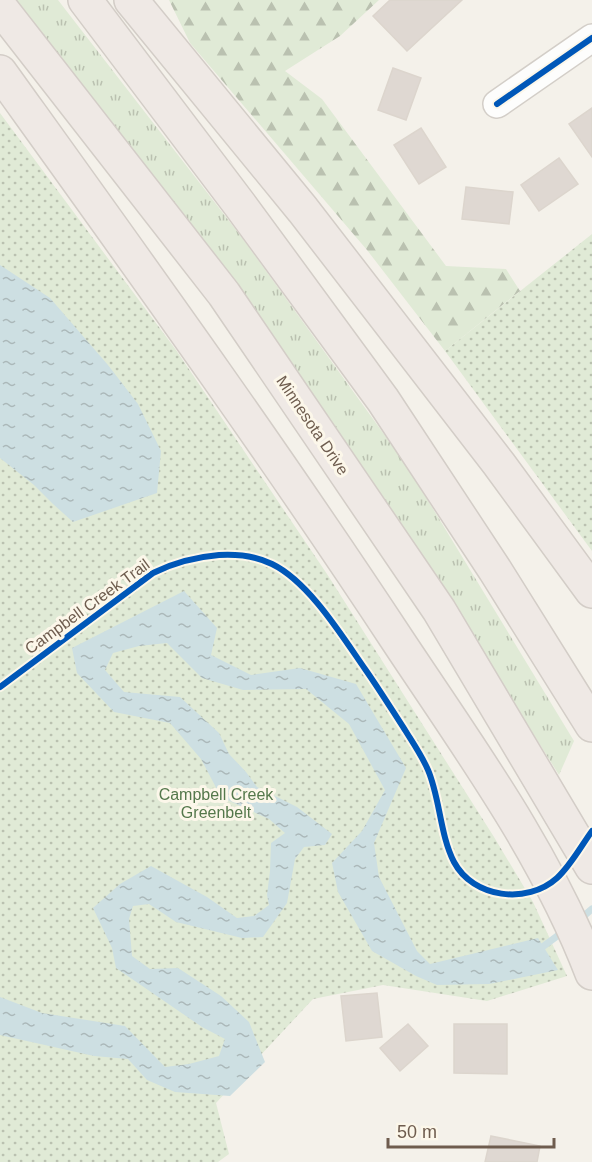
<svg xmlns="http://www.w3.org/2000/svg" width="592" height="1162" font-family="Helvetica,sans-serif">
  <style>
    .grass { fill: url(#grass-tufts) }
    .forest { fill: url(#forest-firs) }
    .park { fill: url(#park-dots) }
    .water { fill: url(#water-ripples) }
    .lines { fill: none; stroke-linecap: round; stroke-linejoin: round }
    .stream { stroke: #cddfe2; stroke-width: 7 }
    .building { fill: #dfd8d2; stroke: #dcd5cd; stroke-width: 1.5 }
    .street-casing { stroke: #d3cec8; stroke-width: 30 }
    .highway-casing { stroke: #d3cdc7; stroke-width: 36 }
    .street { stroke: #fdfdfc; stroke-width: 27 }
    .highway { stroke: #efe9e5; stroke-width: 33 }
    .cycleway-casing { stroke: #fcf7ea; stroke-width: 10 }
    .cycleway { stroke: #0057b8; stroke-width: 6 }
    .labels { text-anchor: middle; stroke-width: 6; stroke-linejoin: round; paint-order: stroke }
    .street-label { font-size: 16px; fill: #6e5c4e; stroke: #fcf7ea }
    .park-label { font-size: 16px; fill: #54784b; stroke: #fcf7ea }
  </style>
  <defs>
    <pattern id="grass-tufts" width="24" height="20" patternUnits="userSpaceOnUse" patternTransform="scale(1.5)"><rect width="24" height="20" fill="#e0ead6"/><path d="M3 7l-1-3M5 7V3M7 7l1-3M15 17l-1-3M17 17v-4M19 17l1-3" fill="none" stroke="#bac1b0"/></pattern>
    <pattern id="forest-firs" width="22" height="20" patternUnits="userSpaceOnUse" patternTransform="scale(1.5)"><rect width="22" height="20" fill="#e0ead6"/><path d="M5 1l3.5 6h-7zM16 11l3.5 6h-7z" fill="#bac1b0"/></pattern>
    <pattern id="park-dots" width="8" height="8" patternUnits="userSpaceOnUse" patternTransform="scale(1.5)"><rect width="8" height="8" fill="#e0ead6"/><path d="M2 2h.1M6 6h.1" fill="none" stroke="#bac1b0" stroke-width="1.8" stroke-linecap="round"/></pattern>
    <pattern id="water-ripples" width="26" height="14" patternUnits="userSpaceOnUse" patternTransform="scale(1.5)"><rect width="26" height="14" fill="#cddfe2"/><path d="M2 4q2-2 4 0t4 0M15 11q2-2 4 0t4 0" fill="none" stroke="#abb8b9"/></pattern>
  </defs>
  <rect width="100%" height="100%" fill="#f4f1ea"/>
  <path class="grass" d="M12,0h46l182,235 167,231 167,275 -15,34 -155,-247 -148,-217z"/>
  <path class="forest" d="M169,0h210l-39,36 -55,35 37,28 124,167 60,3 14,22 -75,60 -78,-101 -177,-207z"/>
  <path class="park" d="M0,113l176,237 151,224 167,263 39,65 34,74 -80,25 -104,-16 -70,14 -97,104 13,51 -11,8h-218z
    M592,234v317l-147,-200z"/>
  <path class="water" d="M0,265l50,33 58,67 30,39 23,47 -4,42 -84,29 -20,-18 -19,-19 -34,-27z
    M184,591l33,37 -6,27 40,20 49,-7 56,16 50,84 -32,75 5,34 38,74 13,13 108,-26 20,32 -69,14 -52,1 -21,-9 -44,-25 -34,-59 -6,-29 30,-32 23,-41 -36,-66 -43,-35 -63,1 -41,-12 -35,-35 -28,3 -26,7 -8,17 19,22 56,5 39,36 10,21 17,18 11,15 40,20 35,27 -7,11 -21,2 -9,12 -8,44 -24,34 -21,1 -66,-16 -27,-18 -16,2 -4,13 3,37 18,13 28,-1 43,28 28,26 16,40 -35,34 -55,-4 -28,-12 -19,-21 -34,-3 -94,-21v-38l42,16 83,13 40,41 24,-3 30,-8 6,-17 -23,-12 -86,-59 -4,-20 -19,-40 27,-24 31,-18 56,31 30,21 17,-2 15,-11 -2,-10 3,-24 1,-28 14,-10 -16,-14 -48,-22 -20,-38 -31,-36 -56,-11 -37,-39 -5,-25z"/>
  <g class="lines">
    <path class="stream" d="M578,921l14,-12
      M537,951l27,-20"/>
  </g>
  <path class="building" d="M390,0h72l-55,51 -34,-35z
    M393,68l28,10 -15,42 -28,-10z
    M592,108v49l-23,-33z
    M421,128l25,39 -27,17 -25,-39z
    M559,158l19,26 -39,27 -18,-26z
    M466,187l47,5 -4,32 -47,-5z
    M377,993l5,44 -36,4 -5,-45z
    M408,1024l20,22 -28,25 -20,-23z
    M454,1024h53v50l-53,-1z
    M491,1136l49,10 -3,16h-52z"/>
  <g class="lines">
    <g class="street-casing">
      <path id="street" d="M497,104l95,-66"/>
    </g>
    <g class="highway-casing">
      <path id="highway" d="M85,0l155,205 143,195 112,170 97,155
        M131,0l172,210 196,254 93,127
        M0,7l224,287 215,316 153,257
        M0,72c135,188 271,376 398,569 71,107 148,212 194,332"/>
    </g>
    <use href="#street" class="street"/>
    <use href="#highway" class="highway"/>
    <g class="cycleway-casing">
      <path id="cycleway" d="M497,104l95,-66
        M0,687l153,-114c22,-11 42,-16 66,-18 18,-1 37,1 53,9 37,18 70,72 93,105 14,20 27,41 40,61 8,13 17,26 23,40 12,28 12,65 26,92 19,36 73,43 103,16 14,-13 24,-32 35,-47"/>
    </g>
    <use href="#cycleway" class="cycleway"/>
  </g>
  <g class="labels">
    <g class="street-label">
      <text transform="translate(313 425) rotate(56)" y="6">Minnesota Drive</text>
      <text transform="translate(87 606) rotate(-36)" y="6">Campbell Creek Trail</text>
    </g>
    <g class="park-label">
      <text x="216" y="800">Campbell Creek<tspan x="216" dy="18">Greenbelt</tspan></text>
    </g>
  </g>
  <path d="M388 1138v9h166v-9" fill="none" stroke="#6e5c4e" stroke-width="3"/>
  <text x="397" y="1138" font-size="18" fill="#6e5c4e" stroke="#fcf7ea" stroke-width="4.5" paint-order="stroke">50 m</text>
</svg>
